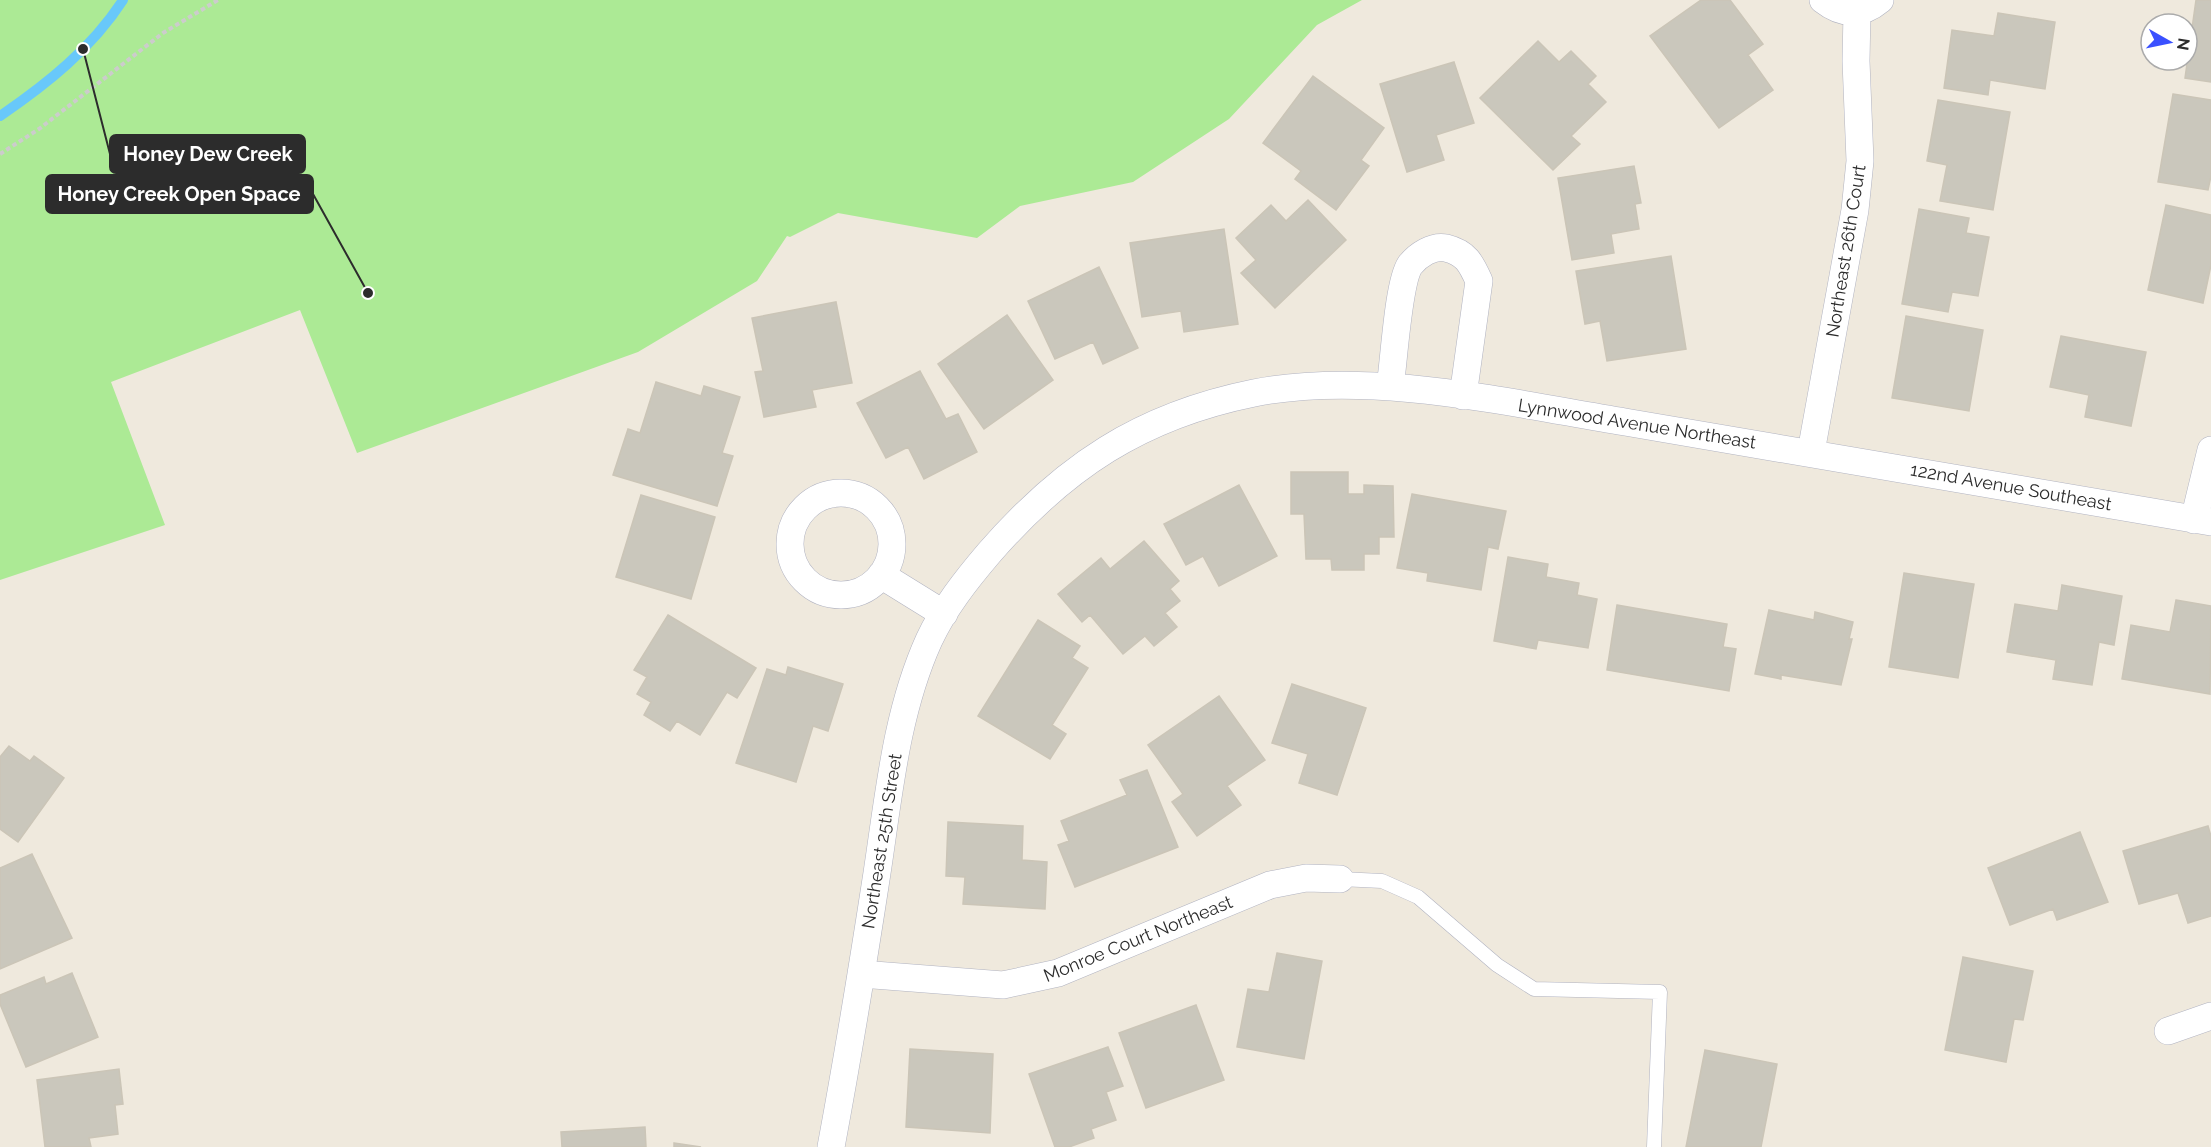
<svg xmlns="http://www.w3.org/2000/svg" width="2211" height="1147" font-family="Raleway,sans-serif">
  <style>
    .green { fill: #acea95 }
    .lines { fill: none; stroke-linecap: round; stroke-linejoin: round }
    .stream { stroke: #68c8fa; stroke-width: 10 }
    .building { fill: #cac7bc; stroke: #cbc5b7; stroke-width: 1.5 }
    .service-casing { stroke: #b1b3c1; stroke-width: 15 }
    .minor-casing { stroke: #b1b3c1; stroke-width: 28 }
    .path { stroke: #ccc; stroke-width: 4; stroke-dasharray: 4.5 3; stroke-linecap: butt }
    .service { stroke: #fff; stroke-width: 14 }
    .minor { stroke: #fff; stroke-width: 27 }
    .labels { text-anchor: middle; stroke-width: 4.5; stroke-linejoin: round; paint-order: stroke }
    .street-label { font-size: 18px; fill: #2c2c2c; stroke: #fff }
    .leader { fill: none; stroke: #2c2c2c; stroke-width: 2 }
    .callout-dot { fill: #2c2c2c; stroke: #fff; stroke-width: 2 }
    .callout { fill: #2c2c2c; stroke: #2c2c2c; stroke-width: 2 }
    .callout-label { font-size: 20px; text-anchor: middle; font-weight: bold; fill: #fff }
  </style>
  <rect width="100%" height="100%" fill="#efe9dd"/>
  <path class="green" d="M0,0h1362l-45,25 -88,94 -96,63 -113,24 -43,32 -139,-25 -48,24 -3,-1 -30,45 -119,71 -281,101 -57,-143 -189,72 54,143 -165,55z"/>
  <g class="lines">
    <path class="stream" d="M0,116c47,-32 92,-68 123,-116"/>
  </g>
  <path class="building" d="M1701,0h29l33,44 -15,11 25,35 -54,38 -69,-92z
    M2196,0h15v82l-26,-4z
    M1998,13l57,9 -10,67 -55,-9 -2,15 -44,-7 8,-58 42,6z
    M1538,41l21,21 12,-11 25,25 -8,8 18,18 -35,34 9,8 -27,26 -73,-72z
    M1454,62l20,61 -38,12 8,25 -37,12 -27,-88z
    M1313,76l71,52 -23,32 8,6 -33,44 -41,-31 6,-8 -38,-28z
    M2173,94l38,6v76l-3,14 -50,-8z
    M1938,100l72,12 -17,98 -53,-9 7,-36 -20,-4z
    M1634,166l7,37 -6,1 4,25 -28,5 3,19 -42,7 -14,-82z
    M1308,200l38,40 -71,68 -34,-35 15,-13 -20,-22 35,-33 15,16z
    M2166,205l45,10v50l-8,38 -55,-13z
    M1919,209l50,9 -3,15 23,4 -11,59 -26,-4 -4,20 -46,-8z
    M1224,229l14,95 -54,8 -3,-21 -39,6 -12,-74z
    M1671,256l15,93 -79,12 -7,-40 -15,3 -9,-53z
    M1099,267l39,81 -35,16 -10,-22 -38,17 -27,-58z
    M836,302l16,81 -40,7 4,17 -52,10 -9,-45 8,-1 -11,-53z
    M1007,315l46,65 -69,49 -46,-65z
    M1906,316l77,14 -14,81 -77,-13z
    M2061,336l85,16 -15,74 -46,-9 4,-22 -39,-8z
    M920,371l26,48 12,-5 19,38 -53,27 -16,-32 -22,11 -29,-55z
    M656,382l45,14 3,-10 36,11 -18,56 11,3 -16,50 -104,-31 15,-46 12,4z
    M1291,472h57v22h16v-9l29,1 1,51h-15v17h-15v16h-32l-1,-11h-25l-2,-45h-13z
    M1239,485l38,71 -58,30 -16,-30 -17,9 -22,-41z
    M1412,494l94,17 -8,38 -10,-2 -7,43 -54,-9 1,-8 -31,-5z
    M641,495l74,22 -24,82 -75,-22z
    M1144,541l35,40 -9,8 10,12 -15,12 12,14 -23,19 -9,-10 -22,18 -33,-39 -8,7 -24,-28 43,-36 9,11z
    M1508,557l40,7 -2,13 33,6 -2,12 20,4 -9,49 -50,-8 -2,9 -42,-8z
    M1904,573l70,11 -16,94 -69,-11z
    M2062,585l60,11 -8,49 -15,-3 -7,43 -39,-6 3,-19 -49,-8 8,-48 43,7z
    M2176,600l35,6 -1,88 -88,-15 9,-54 39,7z
    M1617,605l110,19 -4,23 13,2 -7,42 -122,-21z
    M1769,610l45,10 1,-8 38,10 -4,17h3l-11,46 -60,-10v4l-26,-5z
    M668,615l88,53 -19,30 -10,-6 -27,43 -23,-14 -7,10 -26,-16 7,-13 -14,-8 10,-17 -13,-7z
    M1038,620l42,26 -8,12 16,10 -36,57 14,9 -16,25 -72,-43z
    M788,667l55,17 -15,47 -15,-5 -17,56 -60,-19 31,-94 19,6z
    M1292,684l74,24 -29,87 -38,-12 9,-29 -36,-11z
    M1219,696l46,64 -38,26 14,19 -44,31 -25,-34 11,-8 -35,-49z
    M9,746l21,15 4,-5 30,22 -46,64 -18,-13v-72z
    M1147,770l31,77 -103,40 -17,-42 11,-4 -8,-20 66,-26 -7,-15z
    M948,822l75,4 -1,34 25,2 -2,47 -82,-5 2,-27 -19,-1z
    M2208,826l3,10v80l-23,7 -10,-30 -39,11 -16,-53z
    M2080,832l28,70 -51,18 -4,-11 -43,16 -22,-57z
    M32,854l40,84 -72,31v-101z
    M1277,953l45,8 -18,98 -67,-12 11,-58 21,3z
    M1963,957l70,14 -10,49 -9,-1 -8,43 -61,-12z
    M72,973l26,64 -72,30 -26,-63v-9l44,-18 2,7z
    M1196,1005l28,75 -78,28 -27,-75z
    M1108,1047l15,39 -17,6 10,28 -25,9 3,9 -25,9h-14l-26,-73z
    M910,1049l83,5 -3,79 -84,-6z
    M1705,1050l72,14 -16,83h-75z
    M119,1069l4,35 -8,1 3,29 -29,4 2,9h-46l-8,-67z
    M645,1127l1,20h-84l-1,-15z
    M674,1143l27,4h-27z"/>
  <g class="lines">
    <g class="service-casing">
      <path id="service" d="M1340,879l42,2 36,16 79,68 37,24 126,3 -6,155"/>
    </g>
    <g class="minor-casing">
      <path id="minor" d="M1823,0c19,15 38,16 57,0
        M1390,387c4,-25 8,-104 20,-122 8,-10 23,-20 36,-17 20,5 25,15 33,33l-16,115
        M1811,452l44,-242 5,-49 -4,-100 1,-49
        M790 544a51 51 0 1 1 102 0a51 51 0 1 1-102 0Z
        M2194,520l17,-70
        M881,575l63,39
        M861,974l142,11 55,-12 212,-88 36,-7 34,1
        M2168,1031l43,-15
        M831,1147c17,-91 32,-183 46,-274 12,-79 19,-160 52,-233 15,-32 37,-60 60,-87 75,-86 151,-137 265,-160 116,-23 255,10 371,29 196,32 391,67 586,100"/>
    </g>
    <path class="path" d="M0,154l39,-25 124,-96 55,-33"/>
    <use href="#service" class="service"/>
    <use href="#minor" class="minor"/>
  </g>
  <g class="labels">
    <g class="street-label">
      <text transform="translate(1846 251) rotate(-81)" y="6">Northeast 26th Court</text>
      <text transform="translate(1637 424) rotate(9)" y="6">Lynnwood Avenue Northeast</text>
      <text transform="translate(2011 487) rotate(10)" y="6">122nd Avenue Southeast</text>
      <text transform="translate(882 841) rotate(-81)" y="6">Northeast 25th Street</text>
      <text transform="translate(1138 939) rotate(-22)" y="6">Monroe Court Northeast</text>
    </g>
  </g>
  <path class="leader" d="M83 49L110 154M368 293L313 194"/>
  <g class="callout-dot">
    <circle cx="83" cy="49" r="6"/>
    <circle cx="368" cy="293" r="6"/>
  </g>
  <g class="callout">
    <rect x="110" y="135" width="195" height="38" rx="6"/>
    <rect x="46" y="175" width="267" height="38" rx="6"/>
  </g>
  <g class="callout-label">
    <text x="208" y="161">Honey Dew Creek</text>
    <text x="179" y="201">Honey Creek Open Space</text>
  </g>
  <g transform="translate(2169 42) rotate(99)"><circle r="28" fill="#ffffff" stroke="#ababab" stroke-width="1.5"/>
  <path d="M0-4.5L10 22L0 15L-10 22Z" fill="#3a50ff"/>
  <text y="-9" font-size="16" font-weight="bold" text-anchor="middle" fill="#2c2c2c">N</text>
  </g>
</svg>
